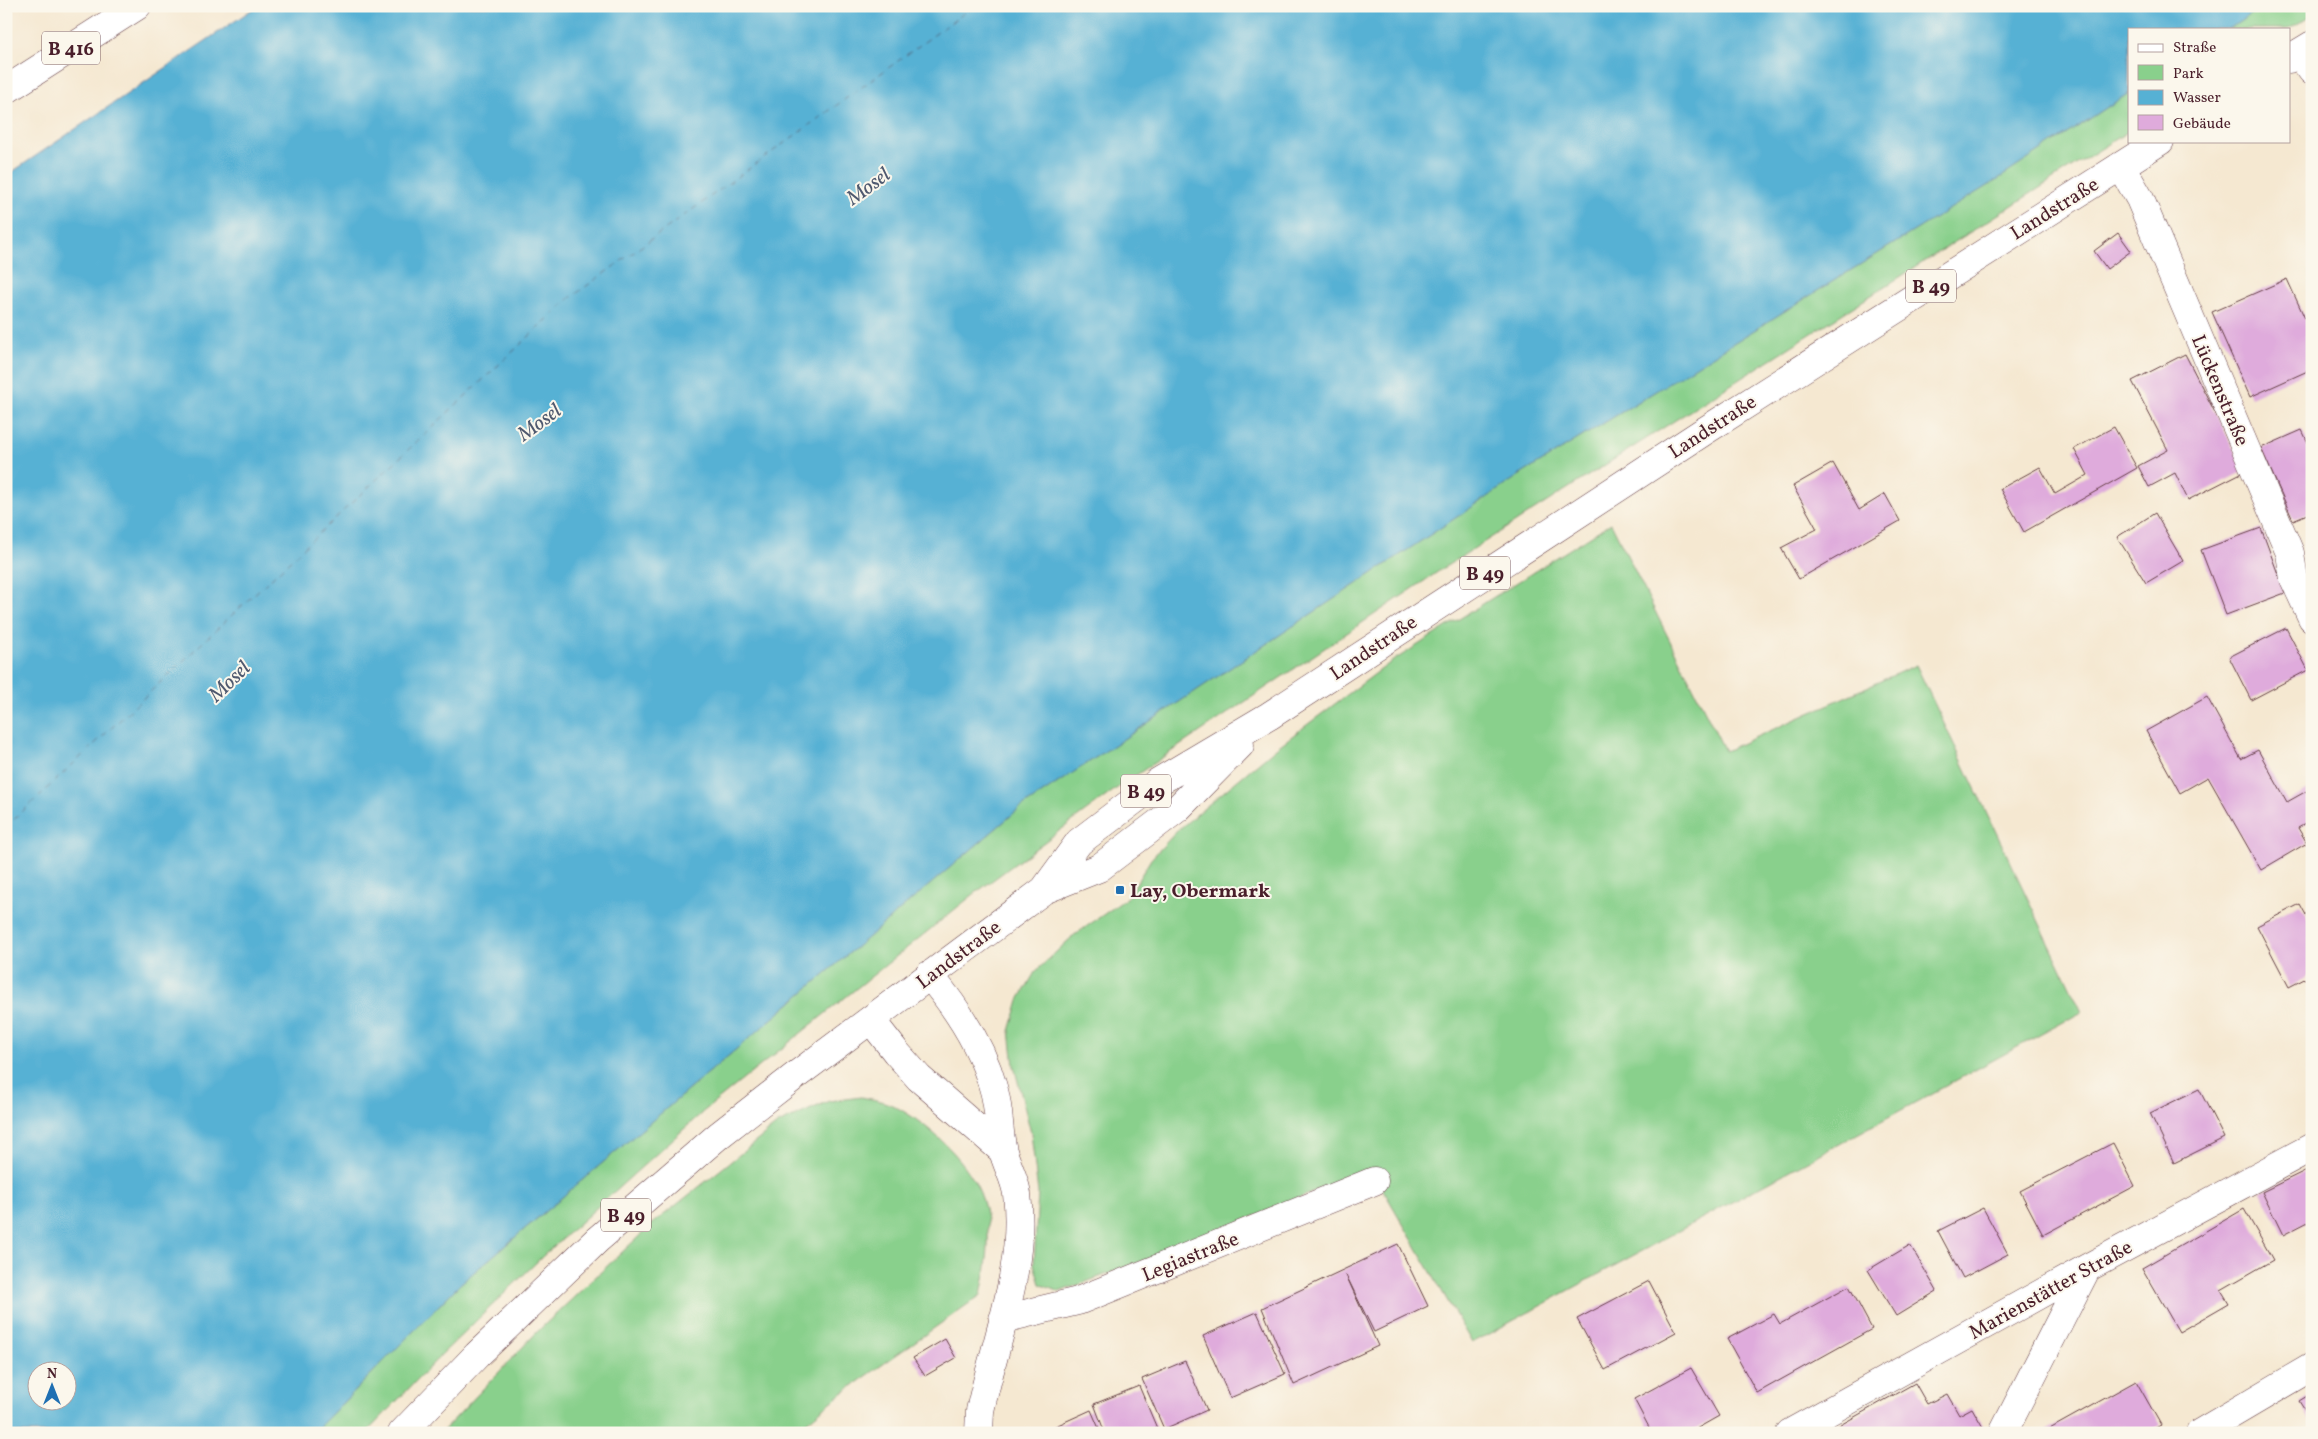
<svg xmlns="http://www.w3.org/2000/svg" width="2318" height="1439" font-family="Vollkorn,serif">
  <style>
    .green { fill: #89d08c; stroke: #6a785c }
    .water { fill: #56b1d4; stroke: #506880; fill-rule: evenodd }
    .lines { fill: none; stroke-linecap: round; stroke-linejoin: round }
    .ferry { stroke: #4f596f; stroke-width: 1; stroke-dasharray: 6 5; stroke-linecap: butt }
    .building { fill: #dfabdc }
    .minor-casing { stroke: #643d44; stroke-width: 29 }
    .major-casing { stroke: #643d44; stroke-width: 29 }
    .minor { stroke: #fff; stroke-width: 28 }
    .major { stroke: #fff; stroke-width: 28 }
    .rail { stroke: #4a1f2b; stroke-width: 4 }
    .poi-dot { fill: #1f6fb2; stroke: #fbf7ec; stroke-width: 2 }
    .labels { text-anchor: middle; stroke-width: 4; stroke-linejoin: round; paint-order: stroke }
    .shield { fill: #fbf7ec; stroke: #7f6065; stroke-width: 1 }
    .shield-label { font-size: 19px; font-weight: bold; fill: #4a1f2b }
    .street-label { font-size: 20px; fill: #4a1f2b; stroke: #fbf7ec }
    .poi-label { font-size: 20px; font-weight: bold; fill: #4a1f2b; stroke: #fbf7ec; text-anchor: start }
    .water-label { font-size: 21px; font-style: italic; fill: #4f596f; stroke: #fbf7ec }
  </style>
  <rect width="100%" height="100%" fill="#fbf7ec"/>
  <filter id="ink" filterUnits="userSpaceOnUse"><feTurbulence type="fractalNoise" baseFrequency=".02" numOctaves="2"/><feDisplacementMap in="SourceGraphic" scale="10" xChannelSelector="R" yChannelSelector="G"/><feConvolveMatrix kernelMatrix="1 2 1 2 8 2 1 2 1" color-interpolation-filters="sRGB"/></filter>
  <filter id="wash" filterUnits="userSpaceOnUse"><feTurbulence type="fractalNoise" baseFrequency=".0096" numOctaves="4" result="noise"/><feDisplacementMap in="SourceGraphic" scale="20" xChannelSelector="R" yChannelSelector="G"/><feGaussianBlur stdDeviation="1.12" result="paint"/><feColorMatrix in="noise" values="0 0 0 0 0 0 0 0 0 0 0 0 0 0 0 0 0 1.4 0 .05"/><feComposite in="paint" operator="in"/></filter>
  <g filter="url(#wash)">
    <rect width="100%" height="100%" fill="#f5e8d1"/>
    <path class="green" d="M2263,6h49v9l-23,14h-60z
      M2129,93v38l-684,436 -325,219 -146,108 -270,217 -161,145 -101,98 -76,79h-53l147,-149 560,-476 500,-333 475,-294z
      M1611,523l114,228 191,-86 166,347 -610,331 -101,-174 -215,87 -97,36 -19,-8 -6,-20 4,-71 -7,-60 -17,-67 -4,-35 9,-31 16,-28 38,-36 54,-38 24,-39 27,-29 98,-82 115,-86z
      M861,1097c11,2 23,4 33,9 34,17 81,60 90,99 8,31 3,60 -3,90l-140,99 -48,39h-352l98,-103 112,-105 127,-101 51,-23z"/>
    <path class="water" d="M257,6h2006l-34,23h-100v64l-134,88 -475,294 -500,333 -560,476 -147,149h-307v-1257zM38,1372h30v30h-30z"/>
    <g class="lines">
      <path class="ferry" d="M6,827l564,-529 404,-292"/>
    </g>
    <g id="blocks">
      <path class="building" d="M2118,233l13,18 -24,18 -13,-18z
        M2287,279l25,55v35l-62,28 -38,-85z
        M2185,354l60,117 -57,29 -13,-27 -26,14 -11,-21 30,-16 -36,-69z
        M2114,427l23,41 -113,64 -24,-43 40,-22 15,27 33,-19 -14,-26z
        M2302,430l10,21v61l-19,8 -32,-72z
        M1833,463l26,47 26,-16 15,27 -101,58 -18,-31 36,-19 -24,-43z
        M2155,513l28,48 -37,22 -29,-46z
        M2261,528l24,65 -59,22 -25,-65z
        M2286,628l22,42 -57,30 -22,-43z
        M2207,697l34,62 17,-9 29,52 25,-14v32l-14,8 9,15 -46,27 -53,-93 -28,16 -34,-62z
        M2300,904l12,22v49l-23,12 -32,-61z
        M2199,1089l25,49 -50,25 -24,-50z
        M2113,1143l22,43 -92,49 -23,-44z
        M2311,1168l1,52 -29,15 -21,-43z
        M1983,1208l25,46 -45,24 -25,-47z
        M2244,1209l29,51 -52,30 8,13 -50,29 -37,-64z
        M1398,1244l30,62 -54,26 -28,-57 32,71 -84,39 -32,-77z
        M1910,1245l27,46 -41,25 -28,-46z
        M1649,1281l27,51 -71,38 -28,-51z
        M1849,1286l23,43 -115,64 -30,-54 47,-25 6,10z
        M1257,1312l28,62 -55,24 -27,-62z
        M945,1339l11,19 -31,18 -12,-18z
        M1185,1361l22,49 -43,19 -22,-50z
        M1691,1368l28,48 -30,17h-37l-18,-34z
        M2136,1381l25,44 -14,8h-100l-1,-2z
        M1915,1383l12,21 20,-10 12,21 13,-7 12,21 -8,4h-150z
        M1139,1386l20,47h-54l-11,-29z
        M2312,1393v29l-13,-21z
        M1091,1410l10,23h-50l-2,-4z"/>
    </g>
  </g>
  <g filter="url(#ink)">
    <use href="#blocks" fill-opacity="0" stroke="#643d44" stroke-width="1"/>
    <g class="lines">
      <g class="minor-casing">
        <path id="minor" d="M2299,53l13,18
          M2121,166l19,33 150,354 4,26 18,39
          M929,975c27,32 53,72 64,112 7,21 5,43 10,64 4,15 12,28 14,43 9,73 -22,147 -37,217l-1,22
          M871,1020l25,32 23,26 84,73
          M1003,1319l75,-18 296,-120
          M1790,1433l297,-165 225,-121
          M2003,1433l84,-165
          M2200,1433l112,-66"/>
      </g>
      <g class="major-casing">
        <path id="major" d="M2289,59l23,-14
          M6,90l131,-84
          M1044,890l35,-48 79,-60 111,-66 434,-284 457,-291
          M402,1433l75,-78 120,-115 121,-104 77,-60 249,-186 55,-22 79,-60 62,-63"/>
      </g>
      <use href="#minor" class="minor"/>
      <use href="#major" class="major"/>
      <path class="rail" d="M6,12l8,-6"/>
    </g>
  </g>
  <rect class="poi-dot" x="1115" y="885" width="10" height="10" rx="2.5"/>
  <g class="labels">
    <g class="shield">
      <rect x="42" y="31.5" width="58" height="33" rx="4"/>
      <rect x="1906" y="269.5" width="50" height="33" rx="4"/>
      <rect x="1460" y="556.5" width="50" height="33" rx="4"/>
      <rect x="1121" y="774.5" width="50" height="33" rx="4"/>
      <rect x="601" y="1198.5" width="50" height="33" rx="4"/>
    </g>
    <g class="shield-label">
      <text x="71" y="55">B 416</text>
      <text x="1931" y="293">B 49</text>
      <text x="1485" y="580">B 49</text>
      <text x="1146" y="798">B 49</text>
      <text x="626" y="1222">B 49</text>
    </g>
    <g class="street-label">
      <text transform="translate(2054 208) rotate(-32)" y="7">Landstraße</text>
      <text transform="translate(2221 390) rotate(67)" y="7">Lückenstraße</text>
      <text transform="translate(1712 426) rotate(-33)" y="7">Landstraße</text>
      <text transform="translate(1373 647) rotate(-34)" y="7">Landstraße</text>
      <text transform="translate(958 954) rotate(-37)" y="7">Landstraße</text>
      <text transform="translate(1190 1256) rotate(-22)" y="7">Legiastraße</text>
      <text transform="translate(2050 1289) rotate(-29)" y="7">Marienstätter Straße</text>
    </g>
    <g class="poi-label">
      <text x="1130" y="897">Lay, Obermark</text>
    </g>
    <g class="water-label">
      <text transform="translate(868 186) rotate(-36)" y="7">Mosel</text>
      <text transform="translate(539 422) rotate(-36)" y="7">Mosel</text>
      <text transform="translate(229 681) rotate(-44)" y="7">Mosel</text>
    </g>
  </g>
  <rect width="2318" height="1439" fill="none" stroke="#fbf7ec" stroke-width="25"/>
  <rect x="2128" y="28" width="162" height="115" fill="#fbf7ec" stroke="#b4a19f"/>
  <rect x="2138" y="44" width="25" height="8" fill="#ffffff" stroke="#b4a19f"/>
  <text x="2173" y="52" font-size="15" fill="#4a1f2b">Straße</text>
  <rect x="2138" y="65" width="25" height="15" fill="#89d08c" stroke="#b4a19f"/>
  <text x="2173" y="78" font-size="15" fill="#4a1f2b">Park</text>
  <rect x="2138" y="90" width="25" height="15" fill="#56b1d4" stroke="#b4a19f"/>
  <text x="2173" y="102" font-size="15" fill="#4a1f2b">Wasser</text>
  <rect x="2138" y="115" width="25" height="15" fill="#dfabdc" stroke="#b4a19f"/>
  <text x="2173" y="128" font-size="15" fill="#4a1f2b">Gebäude</text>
  <g transform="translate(52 1386)"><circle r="24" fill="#fbf7ec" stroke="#b4a19f"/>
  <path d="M0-4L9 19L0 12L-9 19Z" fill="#1f6fb2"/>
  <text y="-8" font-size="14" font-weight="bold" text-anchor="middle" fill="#4a1f2b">N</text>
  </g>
</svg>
